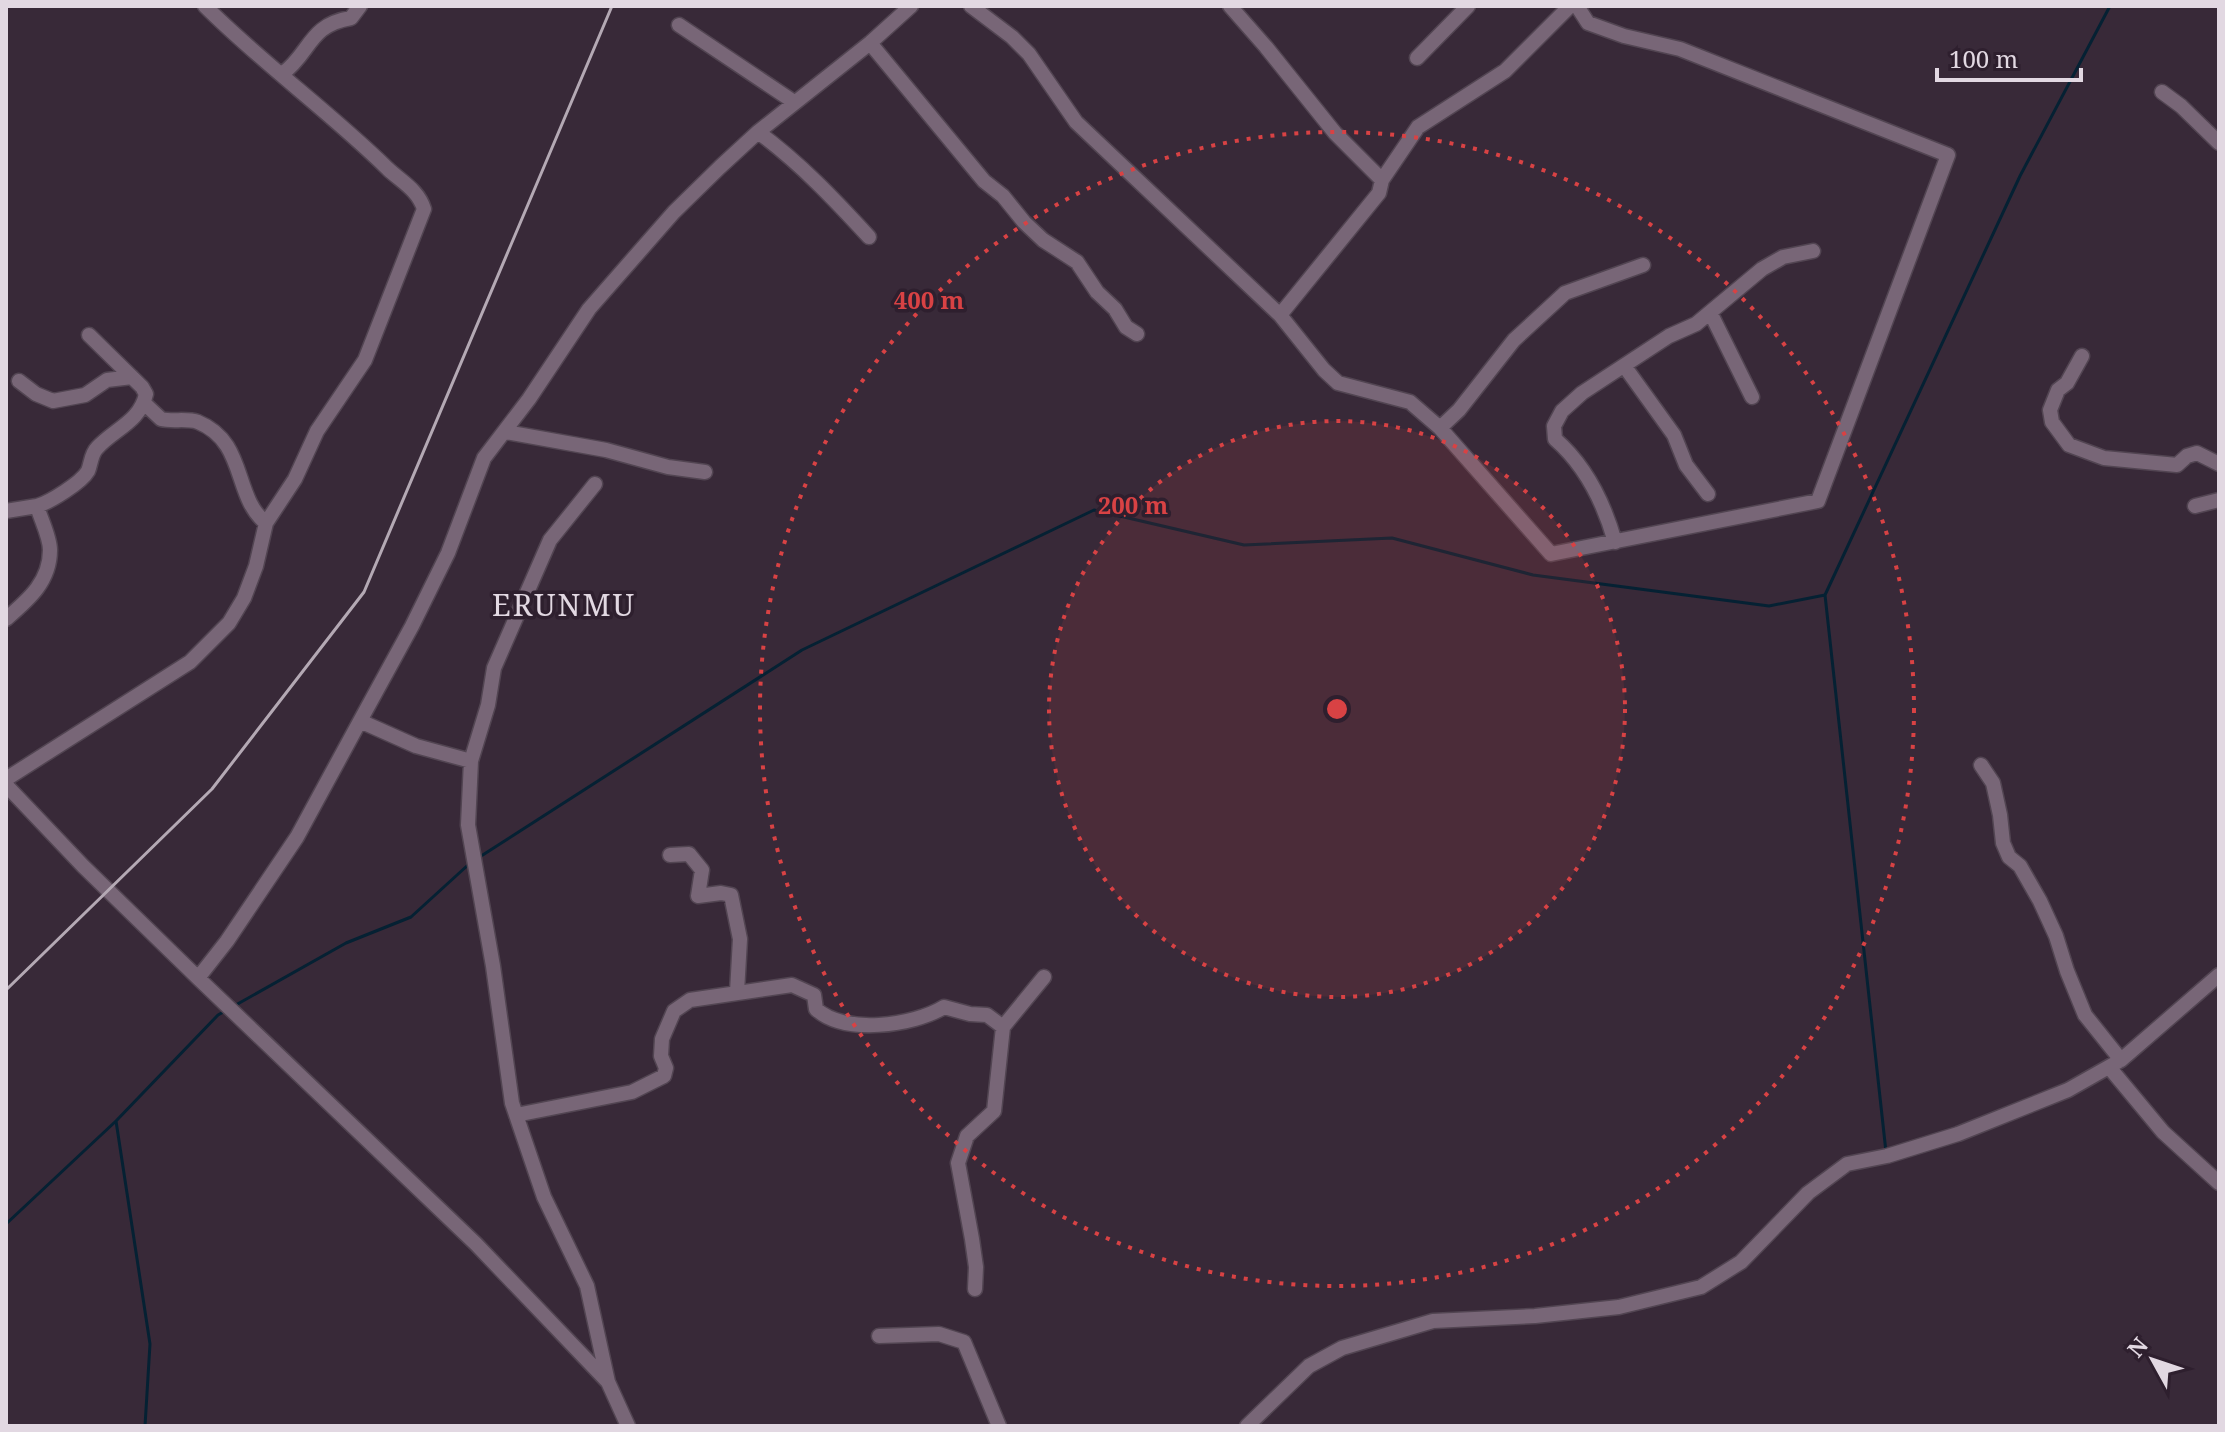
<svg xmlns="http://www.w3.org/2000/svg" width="2225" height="1432" font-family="'Noto Serif',serif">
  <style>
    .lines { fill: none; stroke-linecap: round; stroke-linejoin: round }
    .stream { stroke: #052133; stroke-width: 3 }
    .minor-casing { stroke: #524552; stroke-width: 17 }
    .minor { stroke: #786677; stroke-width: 14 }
    .rail { stroke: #b4a9b4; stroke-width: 3 }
    .ring { fill: none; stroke: #d84244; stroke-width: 4; stroke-dasharray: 4 8 }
    .labels { text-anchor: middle; stroke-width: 7; stroke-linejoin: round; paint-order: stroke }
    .quarter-label { font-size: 30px; letter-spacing: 2px; fill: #e2d8e2; stroke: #2e1f2e }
    .centre { fill: #d84244; stroke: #2e1f2e; stroke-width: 4 }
    .ring-label { font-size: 24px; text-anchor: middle; font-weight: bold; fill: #d84244; stroke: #2e1f2e; stroke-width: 7; stroke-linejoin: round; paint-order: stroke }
  </style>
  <rect width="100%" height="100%" fill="#382938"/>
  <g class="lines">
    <path class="stream" d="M478,858l324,-208 292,-140 150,35 148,-7 141,37 236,31 56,-11
      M234,1006l112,-63 65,-26 57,-52
      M116,1121l34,223 -5,82
      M1886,1152l-61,-557 195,-419 90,-170
      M6,1224l110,-103 102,-106 9,-5"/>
    <g class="minor-casing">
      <path id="minor" d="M971,6l41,31 17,17 47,68 204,193 44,55 14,13 72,19 30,26 111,126 267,-53 130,-346 -268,-106 -56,-13 -36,-13 -11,-17
        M1230,6l36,41 69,86 47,47
        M679,25l115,77
        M870,43l114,138 19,15 21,26 19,18 34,22 20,30 18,17 11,18 11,7
        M1417,58l51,-52
        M282,74c29,-21 26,-49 69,-56l9,-12
        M2162,92l19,14 38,37
        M758,132c42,31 76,67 111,105
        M1711,314l41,83
        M1280,315l99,-122 3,-13 36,-53 87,-56 65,-65
        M2082,356l-15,27 -9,7 -8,20 2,12 17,23 35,13 73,7 10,-9 10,-3 22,11
        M1625,367l49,68 12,30 22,29
        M19,381l17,13 17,7 32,-6 22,-15 25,-3
        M144,403l17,16c12,3 25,-1 37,3 49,20 35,75 68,101
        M1440,428l19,-18 55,-70 51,-47 78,-28
        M506,432l100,18 62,17 37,5
        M595,484l-45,56 -56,128 -6,37 -17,56 -3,64 25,141 19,137 32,94 43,89 21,96
        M2195,506l24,-6
        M6,511l31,-5
        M1615,542c-11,-39 -29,-76 -60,-103l-1,-13 8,-15 20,-18 87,-57 27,-12 66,-55 21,-12 30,-6
        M6,619c22,-19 44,-37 44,-69 0,-13 -9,-30 -13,-44 13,-4 44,-23 51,-35 3,-7 3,-17 9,-23 17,-19 43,-26 49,-54l-4,-7 -53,-52
        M360,721l56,25 55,15
        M1981,765l12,18 7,32 3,28 6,14 11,9 20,35 16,35 11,35 18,44 36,45
        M6,779l184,-117 39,-39 15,-25 12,-32 10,-43 29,-44 22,-48 48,-71 59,-151c-6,-19 -22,-27 -36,-40 -58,-57 -125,-105 -183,-163
        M6,785l77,81 115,112 278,266 132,138 20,44
        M670,855l19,-1 13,16 -4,26 23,-3 10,2 9,44 -3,53
        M198,978l29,-37 70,-104 63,-116 52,-95 36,-73 36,-95 45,-59 60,-90 85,-97 46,-45 38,-35 112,-89 41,-37
        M1003,1027l41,-50
        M2109,1067l54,65 56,51
        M516,1115l116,-23 32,-16 2,-8 -5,-12 1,-17 12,-28 16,-11 102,-15 22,10 2,14c28,26 97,17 128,-2l26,7 17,1 16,12 -9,84 -27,25 -9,27 14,76 4,28 -1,22
        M879,1336l60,-2 25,8 35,84
        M1247,1426l62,-60 33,-18 91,-27 102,-5 84,-9 82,-20 40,-25 67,-69 39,-29 40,-8 71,-22 110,-44 53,-30 98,-85"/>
    </g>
    <use href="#minor" class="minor"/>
    <path class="rail" d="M6,990l206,-201 152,-197 248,-586"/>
  </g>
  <circle cx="1337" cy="709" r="288" fill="#d84244" fill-opacity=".12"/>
  <g class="ring">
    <circle cx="1337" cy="709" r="288"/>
    <circle cx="1337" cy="709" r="577"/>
  </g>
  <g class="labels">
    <g class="quarter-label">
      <text x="564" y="616">ERUNMU</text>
    </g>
  </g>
  <circle cx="1337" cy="709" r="12" class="centre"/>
  <g class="ring-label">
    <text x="929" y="309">400 m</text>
    <text x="1133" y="514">200 m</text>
  </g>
  <rect width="2225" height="1432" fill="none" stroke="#e2d8e2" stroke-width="16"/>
  <g transform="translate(2153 1360) rotate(310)" stroke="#2e1f2e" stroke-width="6" paint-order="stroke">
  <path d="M0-6L14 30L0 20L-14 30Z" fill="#e2d8e2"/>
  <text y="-12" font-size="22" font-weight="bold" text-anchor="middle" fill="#e2d8e2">N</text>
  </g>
  <path d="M1937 68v12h144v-12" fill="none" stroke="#e2d8e2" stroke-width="4"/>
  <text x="1949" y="68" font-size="24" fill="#e2d8e2" stroke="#2e1f2e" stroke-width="6" paint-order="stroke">100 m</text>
</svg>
